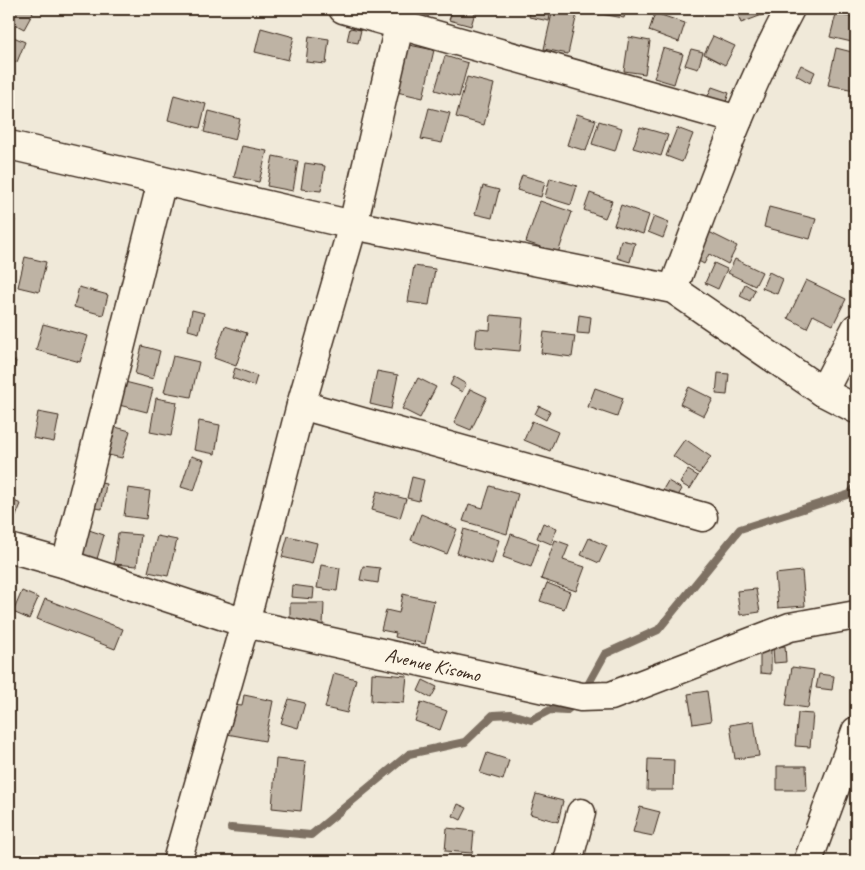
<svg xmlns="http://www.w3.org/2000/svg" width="865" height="870" font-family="Caveat,sans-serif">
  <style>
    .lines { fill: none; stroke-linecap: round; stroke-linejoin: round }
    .stream { stroke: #7e7163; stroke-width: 8 }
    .building { fill: #beb3a4; stroke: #3b2a1e }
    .minor-casing { stroke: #3b2a1e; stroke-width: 31 }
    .minor { stroke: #fcf5e5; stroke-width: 28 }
    .labels { text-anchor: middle; stroke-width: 4; stroke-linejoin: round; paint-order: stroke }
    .street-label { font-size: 20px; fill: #3b2a1e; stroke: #fcf5e5 }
  </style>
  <rect width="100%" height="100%" fill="#f0e9d9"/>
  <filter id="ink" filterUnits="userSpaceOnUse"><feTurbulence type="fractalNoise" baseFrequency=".02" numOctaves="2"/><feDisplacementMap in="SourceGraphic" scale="10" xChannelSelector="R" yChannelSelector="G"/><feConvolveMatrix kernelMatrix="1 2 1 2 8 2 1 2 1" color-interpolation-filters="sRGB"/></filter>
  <g filter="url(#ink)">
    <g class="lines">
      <path class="stream" d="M584,692l21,-38 53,-24 82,-101 110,-35 6,-8
        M231,828l80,7 98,-81 56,-12 28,-27 18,-1 20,6 19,-10 16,1 10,-8"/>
    </g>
    <path class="building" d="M11,9h24l-11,20 -15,-8v-8z
      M413,9h16l-1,9 -16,-1z
      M453,9h23l-5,17 -22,-6z
      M531,9h20l-2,12 -20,-4z
      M553,9h25l-10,45 -24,-5z
      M590,9h36l-2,9 -35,-6z
      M736,9h33l1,3 -29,11z
      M655,13l30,10 -6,19 -30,-11z
      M836,14l20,4v25l-26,-6z
      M261,28l33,9 -6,23 -33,-8z
      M350,28l11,2 -3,13 -11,-2z
      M9,35l16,7 -8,20 -8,-3z
      M309,36l20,3 -3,25 -20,-2z
      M713,36l22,10 -10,19 -21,-11z
      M629,37l21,4 -5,33 -21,-3z
      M399,43l35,7 -11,48 -35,-8z
      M663,48l20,6 -9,30 -20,-6z
      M836,48l20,5v30l-1,7 -27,-5z
      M691,49l12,3 -5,17 -13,-4z
      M445,56l23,7 -9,34 -24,-7z
      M801,65l14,7 -5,11 -14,-8z
      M467,77l27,7 -10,41 -28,-8z
      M712,87l17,6 -4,12 -18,-7z
      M174,95l32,9 -6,24 -32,-8z
      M429,108l21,5 -8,30 -21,-4z
      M209,111l31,8 -5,21 -31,-8z
      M577,114l19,6 -10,31 -19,-6z
      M599,121l23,7 -7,23 -23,-7z
      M640,127l28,8 -7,21 -28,-8z
      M677,128l16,6 -11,28 -16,-6z
      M242,146l25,5 -8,31 -25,-5z
      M273,156l25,5 -5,30 -26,-5z
      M305,163l20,3 -4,25 -20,-2z
      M522,175l23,7 -4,15 -24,-7z
      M550,178l27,8 -6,19 -26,-8z
      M483,186l16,4 -7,28 -17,-4z
      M590,193l22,8 -7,17 -21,-8z
      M540,201l32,11 -14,41 -32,-11z
      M621,205l28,10 -6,19 -29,-9z
      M769,207l47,12 -6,20 -46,-12z
      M654,216l15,6 -6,16 -15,-6z
      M9,218l6,2 -6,21z
      M703,229l34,17 -9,18 -19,-10 -5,10 -15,-8z
      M621,240l14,3 -5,19 -13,-4z
      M25,257l21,5 -7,30 -21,-5z
      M735,259l27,13 -7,14 -27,-13z
      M714,263l13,6 -9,20 -13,-6z
      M414,266l21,3 -6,36 -21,-3z
      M769,272l14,7 -6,15 -15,-6z
      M806,280l40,19 -13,26 -20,-10 -6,13 -19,-10z
      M745,284l10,6 -5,11 -10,-5z
      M79,287l29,8 -5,20 -29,-8z
      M192,310l12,3 -5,20 -11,-3z
      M491,315l32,3 -3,33 -45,-4 2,-18 13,1z
      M579,315l12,2 -2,17 -12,-1z
      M43,324l45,12 -8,26 -44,-12z
      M225,326l22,7 -11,33 -22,-8z
      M544,332l31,4 -3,21 -31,-4z
      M142,346l18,5 -7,28 -18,-5z
      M173,356l26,6 -8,35 -27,-5z
      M9,360l7,1 -5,25h-2z
      M235,368l22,8 -3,10 -22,-8z
      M377,371l21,4 -7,34 -21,-5z
      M718,373l11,1 -2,21 -11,-1z
      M454,377l12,7 -4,8 -12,-7z
      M418,378l18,9 -16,31 -18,-9z
      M117,380l36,9 -6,23 -36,-9z
      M689,387l24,12 -9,17 -24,-12z
      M595,388l28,10 -6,19 -29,-10z
      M470,389l17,8 -16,33 -17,-7z
      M156,398l21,4 -6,34 -21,-4z
      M539,406l11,5 -4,9 -11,-6z
      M38,412l21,4 -5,26 -21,-4z
      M199,421l21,4 -5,29 -21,-4z
      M532,421l26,11 -8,19 -26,-11z
      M112,426l18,5 -8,27 -18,-4z
      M685,439l26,18 -12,17 -26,-18z
      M191,456l13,4 -10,31 -13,-4z
      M688,470l10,6 -8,13 -10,-6z
      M412,477l12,3 -5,21 -12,-3z
      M91,481l15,3 -4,25 -15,-2z
      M668,481l14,8 -10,17 -14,-8z
      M490,486l28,8 -11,40 -44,-13 6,-17 14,4z
      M128,488l22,3 -4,28 -22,-3z
      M377,491l29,8 -6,19 -28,-8z
      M9,499l12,5 -11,27h-1z
      M421,514l36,15 -10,25 -36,-14z
      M543,523l14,5 -6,16 -14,-6z
      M86,529l18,6 -7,24 -18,-5z
      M464,529l35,11 -7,24 -35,-11z
      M118,533l23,2 -4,31 -23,-2z
      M511,534l28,10 -8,23 -28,-10z
      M157,536l20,4 -9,36 -20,-4z
      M288,536l29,7 -5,21 -30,-7z
      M589,538l18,8 -8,17 -18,-8z
      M555,540l14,5 -6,15 22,7 -9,24 -35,-12z
      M321,565l19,3 -3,23 -20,-3z
      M363,566l17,2 -2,15 -18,-3z
      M802,571l3,35 -27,2 -3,-34z
      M547,583l23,9 -6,17 -24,-8z
      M292,585l22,3 -1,11 -22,-2z
      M756,589l4,23 -20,3 -3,-24z
      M22,591l16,7 -9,21 -16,-7z
      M403,594l31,7 -9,43 -30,-7 1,-4 -15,-3 5,-20 13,3z
      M45,599l78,30 -8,20 -78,-30z
      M290,603h34l-1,22h-33z
      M785,646l1,16 -12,1 -1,-16z
      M760,648h11v26l-11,-1z
      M792,667l22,3 -6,38 -22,-3z
      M334,673l22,6 -9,34 -22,-5z
      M372,673l35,3 -3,27 -33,-2z
      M819,674l15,2 -2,14 -16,-2z
      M423,680l14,7 -6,11 -13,-7z
      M707,691l4,30 -18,3 -5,-30z
      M244,695l29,6 -8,40 -38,-7 6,-29 9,1z
      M289,699l16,4 -7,25 -17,-5z
      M421,702l26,9 -7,19 -25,-9z
      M798,713l15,1 -3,33 -15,-1z
      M754,721l5,35 -24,3 -5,-34z
      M487,753l22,7 -6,20 -23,-7z
      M276,759l30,3 -5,49 -29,-3z
      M648,759l26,1 -1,30h-26z
      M777,766h29l1,24h-30z
      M536,794l27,7 -5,21 -28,-8z
      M458,804l9,4 -6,12 -8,-4z
      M640,807l20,5 -7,24 -20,-4z
      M447,828l27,3 -2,22 -27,-2z"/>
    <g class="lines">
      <g class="minor-casing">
        <g id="minor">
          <path d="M343,9l395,111"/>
          <path d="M9,145l344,80 320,64 150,103 33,17"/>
          <path d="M673,289c36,-94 69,-191 117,-280"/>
          <path d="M823,392l33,-64"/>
          <path d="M301,405l402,112"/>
          <path id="s1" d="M9,548l57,16 179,59 336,74 30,-1 179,-69 66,-12"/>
          <path d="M66,564l96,-383"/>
          <path d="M177,861l68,-238 56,-218 52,-180 50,-216"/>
          <path d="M568,861l13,-48"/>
          <path d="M808,861l48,-130"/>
        </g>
      </g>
      <use href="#minor" class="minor"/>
    </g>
  </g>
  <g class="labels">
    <g class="street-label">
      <text dy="7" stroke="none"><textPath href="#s1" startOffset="440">Avenue Kisomo</textPath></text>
    </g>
  </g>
  <rect width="865" height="870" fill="none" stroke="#fcf5e5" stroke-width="30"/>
  <rect x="15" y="15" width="835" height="840" fill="none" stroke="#3b2a1e" stroke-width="2" filter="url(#ink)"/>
</svg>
